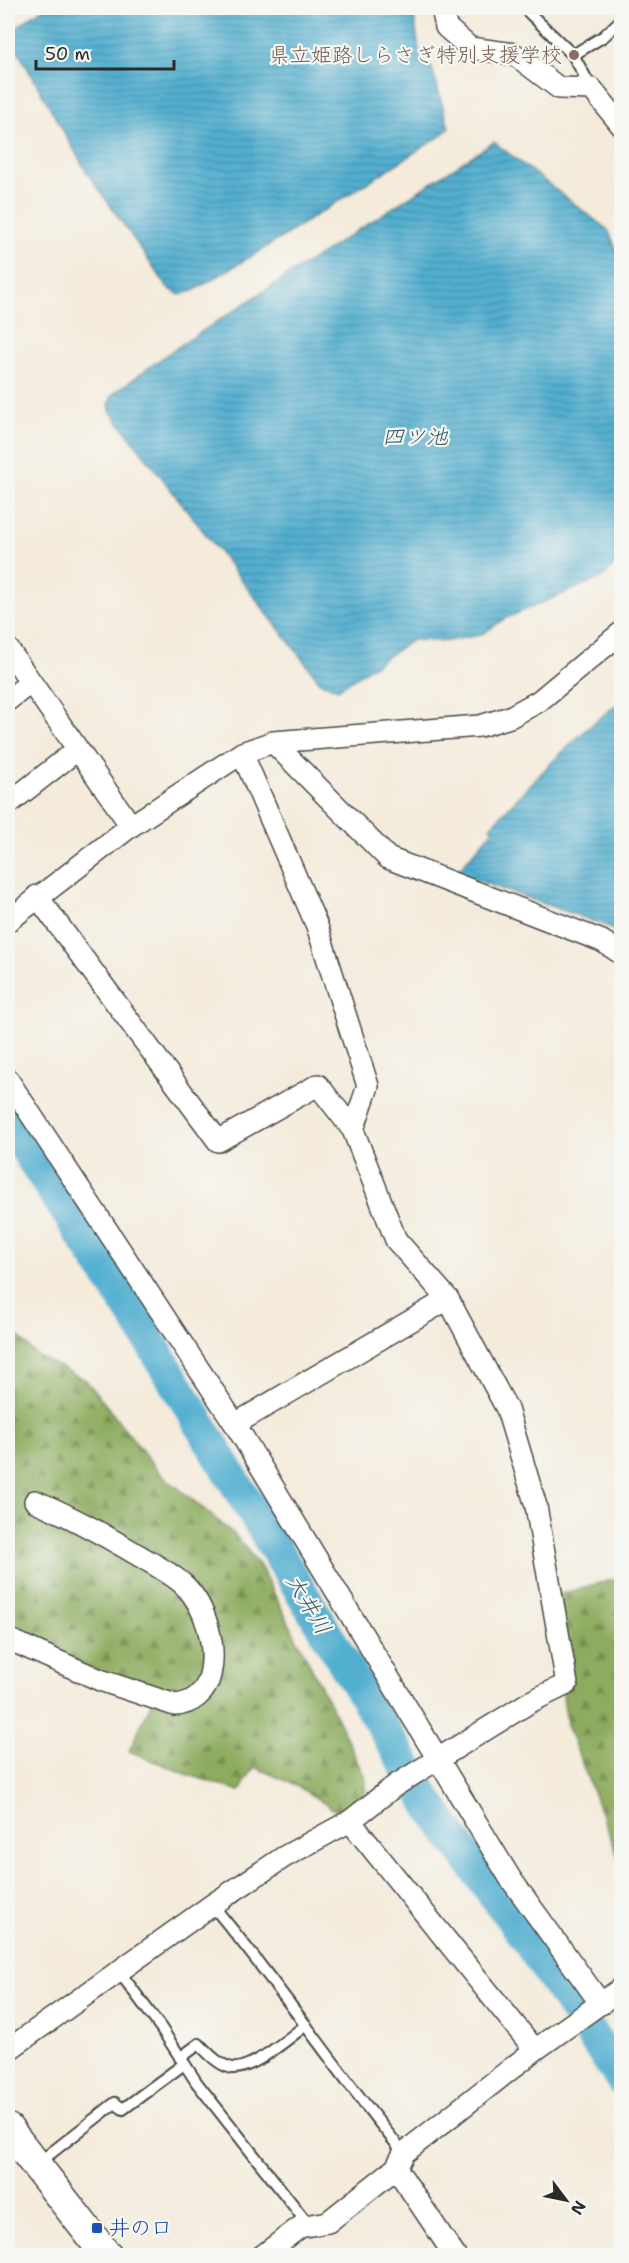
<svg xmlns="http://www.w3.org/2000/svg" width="629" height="2263" font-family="'Shantell Sans','Klee One',sans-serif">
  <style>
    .forest { fill: url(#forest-firs); stroke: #5c6c45; stroke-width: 1.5 }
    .water { fill: url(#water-rules); stroke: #3e6d7e; stroke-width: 1.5 }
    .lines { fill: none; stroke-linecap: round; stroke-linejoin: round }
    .river { stroke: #52afd0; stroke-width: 33 }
    .service-casing { stroke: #494845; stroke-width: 14 }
    .minor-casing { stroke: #494845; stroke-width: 24 }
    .secondary-casing { stroke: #494845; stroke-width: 33 }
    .service { stroke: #fff; stroke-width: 10 }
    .minor { stroke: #fff; stroke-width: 21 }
    .secondary { stroke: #fff; stroke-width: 30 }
    .education-dot { fill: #8d6e63; stroke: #f6f6f2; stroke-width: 2 }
    .transit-dot { fill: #1a4fb4; stroke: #f6f6f2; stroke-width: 2 }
    .labels { text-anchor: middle; stroke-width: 4.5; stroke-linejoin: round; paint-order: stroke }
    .education-label { font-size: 21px; fill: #785e54; stroke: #f6f6f2; text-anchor: end }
    .transit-label { font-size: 21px; fill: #164399; stroke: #f6f6f2; text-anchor: start }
    .water-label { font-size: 22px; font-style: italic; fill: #395965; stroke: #f6f6f2 }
  </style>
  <defs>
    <pattern id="forest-firs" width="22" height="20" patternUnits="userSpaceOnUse" patternTransform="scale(1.5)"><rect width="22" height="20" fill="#8dac5f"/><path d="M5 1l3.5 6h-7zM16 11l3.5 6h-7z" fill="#738c4f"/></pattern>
    <pattern id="water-rules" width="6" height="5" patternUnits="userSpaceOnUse" patternTransform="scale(1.5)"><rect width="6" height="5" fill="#52afd0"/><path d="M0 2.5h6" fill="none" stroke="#448fa9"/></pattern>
  </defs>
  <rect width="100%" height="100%" fill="#f6f6f2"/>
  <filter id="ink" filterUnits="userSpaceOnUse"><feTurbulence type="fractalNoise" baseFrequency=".0167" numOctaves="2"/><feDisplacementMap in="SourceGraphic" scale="12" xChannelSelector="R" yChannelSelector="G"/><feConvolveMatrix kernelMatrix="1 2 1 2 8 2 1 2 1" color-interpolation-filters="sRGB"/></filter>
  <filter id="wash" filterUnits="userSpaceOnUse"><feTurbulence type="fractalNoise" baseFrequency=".008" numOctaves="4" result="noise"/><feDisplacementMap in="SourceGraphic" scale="24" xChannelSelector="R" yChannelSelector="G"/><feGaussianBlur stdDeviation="1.35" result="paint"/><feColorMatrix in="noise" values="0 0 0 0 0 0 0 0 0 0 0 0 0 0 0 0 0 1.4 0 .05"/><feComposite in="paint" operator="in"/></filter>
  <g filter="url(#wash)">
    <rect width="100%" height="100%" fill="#f4ebdb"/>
    <path class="forest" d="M8,1325l28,30 50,25 74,93 74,61 26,32 78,154 28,60 -1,14 -6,11 -9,9 -17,-5 -37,-24 -42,-18 -14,24 -54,-17 -57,-23 26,-56 -120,-51 -27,-16z
      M621,1577v287l-54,-139 -17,-128z"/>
    <path class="water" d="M43,8h370l7,48 12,12 17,60 -10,9 -174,111 -72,43 -13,4 -12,-7 -82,-117 -78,-137z
      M494,142l114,88 13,30v297l-16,19 -101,43 -23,16 -35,6 -34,-1 -74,49 -17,-6 -211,-272 -1,-8 4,-9 57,-42z
      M621,701v236l-14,-11 -151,-53 37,-43 -3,-3c42,-44 83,-90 131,-126z"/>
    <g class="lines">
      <path class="river" d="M8,1122l128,196 295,489 101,140 90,133"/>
    </g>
  </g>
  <g filter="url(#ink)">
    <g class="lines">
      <g class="service-casing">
        <path id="service" d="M524,8l49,47 19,34
          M573,55l31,-19 18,-17
          M212,1905c68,80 125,168 192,248
          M118,1970l43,58 36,55 111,141
          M180,2058l19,-14c9,9 20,22 34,24 19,2 57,-31 73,-43
          M37,2164l78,-61 8,6 61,-45"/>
      </g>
      <g class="minor-casing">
        <path id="minor" d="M442,8l4,19 24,21 44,6 45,34 33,1 30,37
          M8,649l123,177
          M8,700l22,-17
          M273,742l115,116 214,83 20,13
          M8,804l69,-54
          M37,896l181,245 100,-56 35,45
          M8,921l123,-95 111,-73 31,-11 207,-16 30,-9 29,-16 83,-69
          M8,1080l227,344 275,454 91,126
          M235,1424l213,-125
          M8,1639l92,41 75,25c17,-1 31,-12 35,-30 7,-28 -4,-69 -26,-90 -13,-12 -31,-21 -46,-30 -34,-20 -67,-39 -103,-54
          M350,1821l185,229
          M8,2050l204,-145 72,-48 66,-36 46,-36 134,-83 37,-18 -31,-178 -29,-97 -59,-110 -52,-59 -43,-110 15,-44 -51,-160 -75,-173
          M396,2168l59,88
          M262,2256l38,-29 28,-5 68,-54 8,-15 131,-103 87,-62"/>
      </g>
      <g class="secondary-casing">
        <path id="secondary" d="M8,2129l99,127"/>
      </g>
      <use href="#service" class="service"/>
      <use href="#minor" class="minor"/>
      <use href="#secondary" class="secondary"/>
    </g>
  </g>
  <circle class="education-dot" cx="574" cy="55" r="6"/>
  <rect class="transit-dot" x="91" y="2222" width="12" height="12" rx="3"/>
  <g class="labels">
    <g class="education-label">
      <text x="562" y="62">県立姫路しらさぎ特別支援学校</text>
    </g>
    <g class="transit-label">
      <text x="109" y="2235">井の口</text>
    </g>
    <g class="water-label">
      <text x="415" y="444">四ツ池</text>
      <text transform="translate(309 1604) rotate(59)" y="8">大井川</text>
    </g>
  </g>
  <rect width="629" height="2263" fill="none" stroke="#f6f6f2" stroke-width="30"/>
  <g transform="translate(566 2200) rotate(122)" stroke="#f6f6f2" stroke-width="4.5" paint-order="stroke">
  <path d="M0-4.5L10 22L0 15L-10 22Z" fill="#2b2b2b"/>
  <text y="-9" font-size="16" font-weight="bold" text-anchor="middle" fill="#2b2b2b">N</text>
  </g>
  <path d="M36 60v9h138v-9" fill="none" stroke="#2b2b2b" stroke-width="3"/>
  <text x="45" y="60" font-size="18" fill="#2b2b2b" stroke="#f6f6f2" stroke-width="4.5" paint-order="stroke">50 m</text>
</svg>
